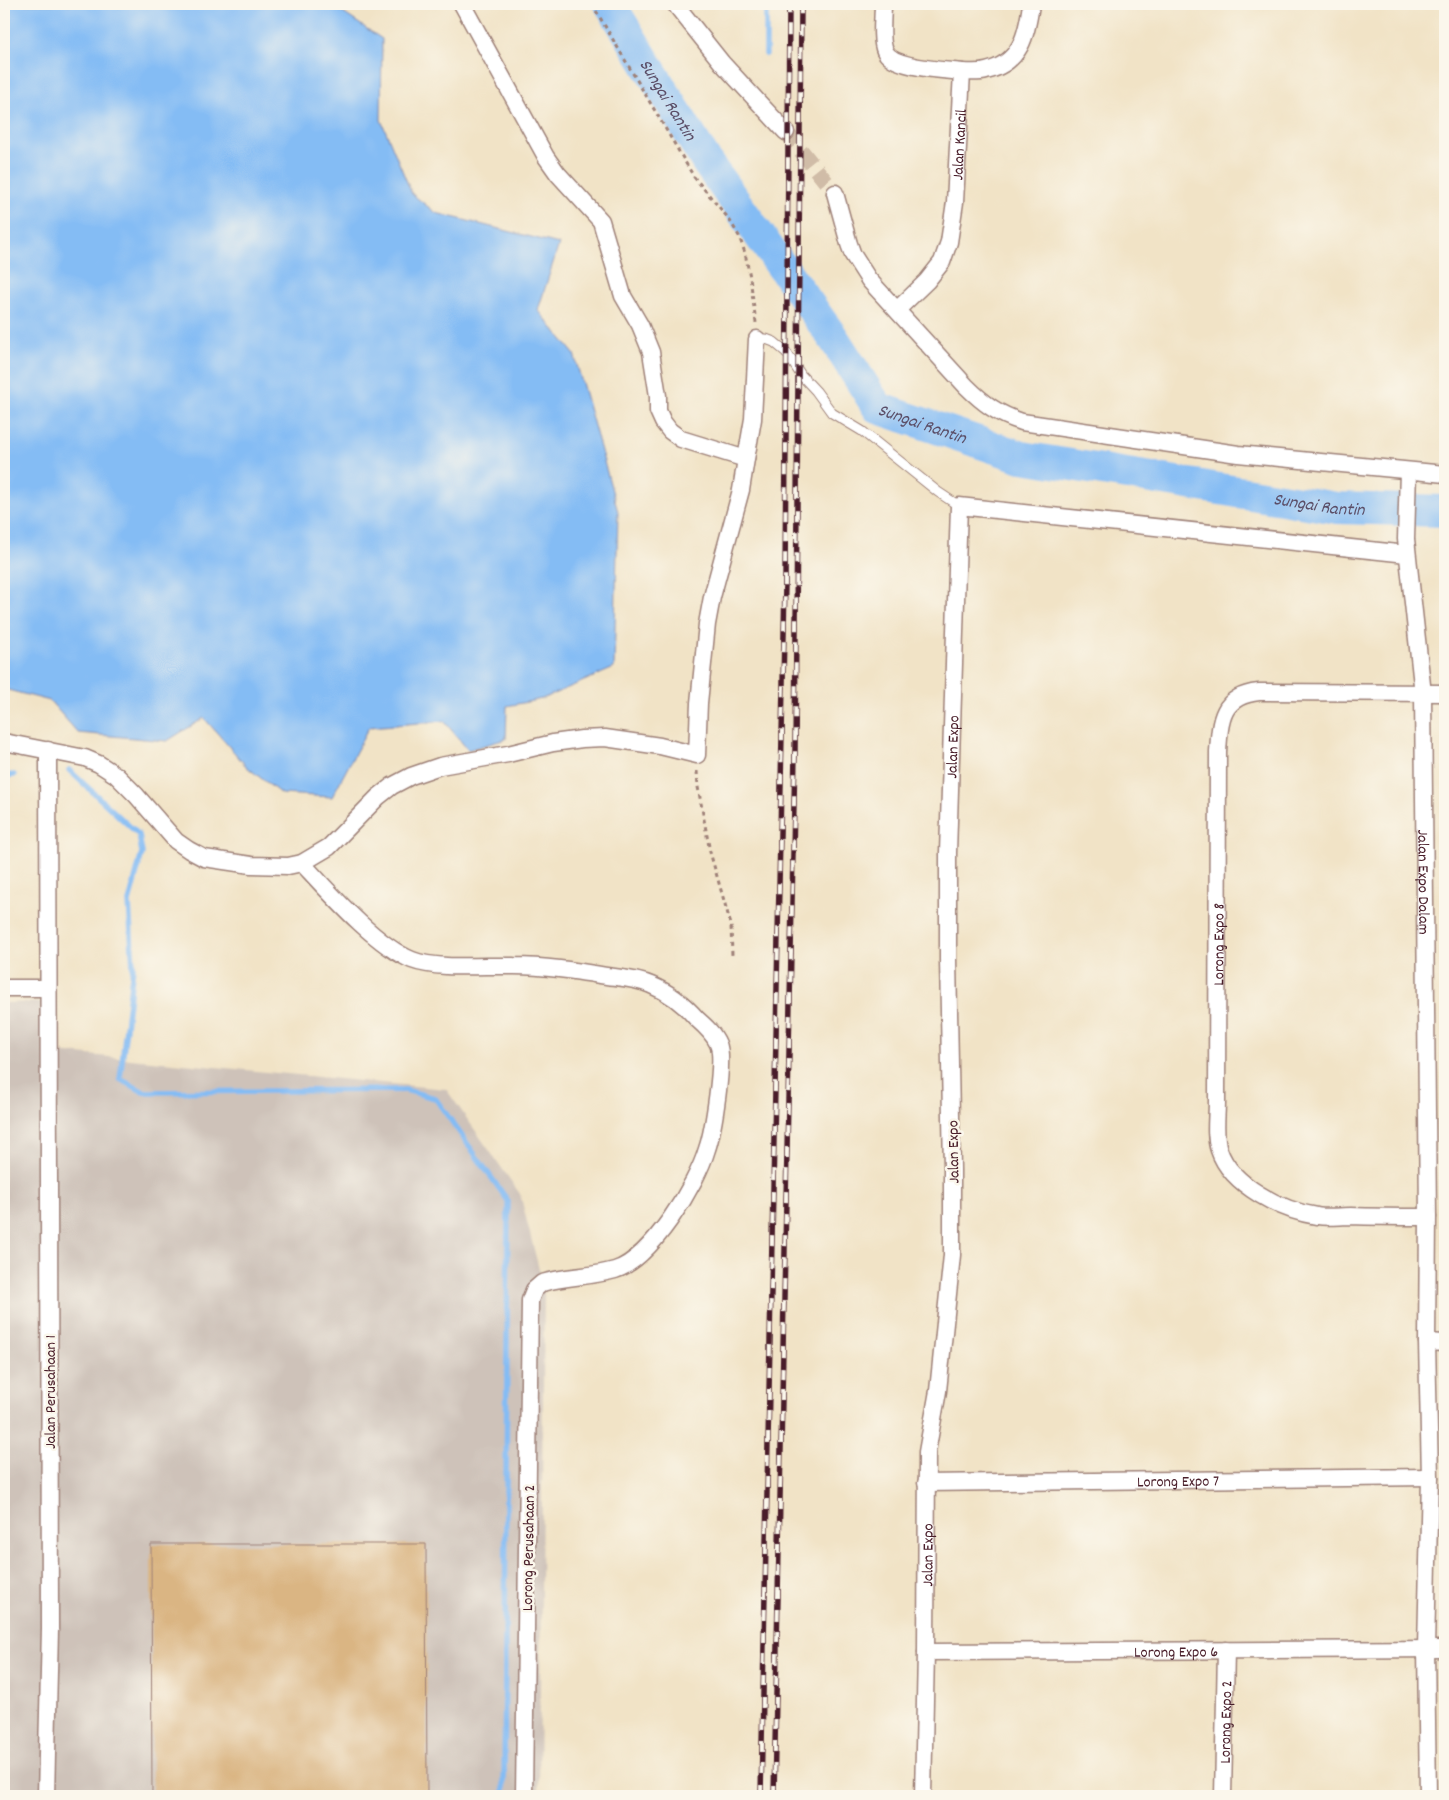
<svg xmlns="http://www.w3.org/2000/svg" width="1449" height="1800" font-family="Dekko,sans-serif">
  <style>
    .industrial { fill: #cec2b9 }
    .water { fill: #84bcf4; stroke: #676e90 }
    .lines { fill: none; stroke-linecap: round; stroke-linejoin: round }
    .stream { stroke: #84bcf4; stroke-width: 5.5 }
    .river { stroke: #84bcf4; stroke-width: 32 }
    .building { fill: #dab583 }
    .minor-tunnel { stroke: #d0bca7; stroke-width: 16; stroke-dasharray: 16 8; stroke-linecap: butt }
    .service-casing { stroke: #9e8178; stroke-width: 11 }
    .minor-casing { stroke: #9e8178; stroke-width: 19 }
    .path { stroke: #9e8178; stroke-width: 3; stroke-dasharray: 4 4; stroke-linecap: butt }
    .service { stroke: #fff; stroke-width: 9 }
    .minor { stroke: #fff; stroke-width: 16 }
    .rail-casing { stroke: #4a1f2b; stroke-width: 5.5 }
    .rail { stroke: #fbf7ec; stroke-width: 4; stroke-dasharray: 11; stroke-linecap: butt }
    .labels { text-anchor: middle; stroke-width: 5; stroke-linejoin: round; paint-order: stroke }
    .street-label { font-size: 16px; fill: #4a1f2b; stroke: #fbf7ec }
    .water-label { font-size: 18px; font-style: italic; fill: #5b4e67; stroke: #fbf7ec }
  </style>
  <rect width="100%" height="100%" fill="#fbf7ec"/>
  <filter id="ink" filterUnits="userSpaceOnUse"><feTurbulence type="fractalNoise" baseFrequency=".02" numOctaves="2"/><feDisplacementMap in="SourceGraphic" scale="10" xChannelSelector="R" yChannelSelector="G"/><feConvolveMatrix kernelMatrix="1 2 1 2 8 2 1 2 1" color-interpolation-filters="sRGB"/></filter>
  <filter id="wash" filterUnits="userSpaceOnUse"><feTurbulence type="fractalNoise" baseFrequency=".0096" numOctaves="4" result="noise"/><feDisplacementMap in="SourceGraphic" scale="20" xChannelSelector="R" yChannelSelector="G"/><feGaussianBlur stdDeviation="1.12" result="paint"/><feColorMatrix in="noise" values="0 0 0 0 0 0 0 0 0 0 0 0 0 0 0 0 0 1.4 0 .05"/><feComposite in="paint" operator="in"/></filter>
  <g filter="url(#wash)">
    <rect width="100%" height="100%" fill="#f1e3c6"/>
    <path class="industrial" d="M53,1002l4,50 389,37 74,105 24,95 -5,507h-535v-793z"/>
    <path class="water" d="M4,4h326l52,35 -1,81 31,74 24,19 123,31 -21,66 36,44 44,158 -4,156 -72,31 -35,7 -1,33 -38,11 -24,-29 -75,6 -37,70 -51,-3 -34,-27 -43,-49 -37,23 -89,-8 -28,-32 -46,-12z"/>
    <g class="lines">
      <path class="stream" d="M766,54v-50
        M69,770l70,65 3,18 -13,49 4,65 -13,112 24,13 261,-2 30,8 73,103 -4,595
        M4,776l10,-1"/>
      <path class="river" id="s1" d="M610,4l98,160 126,175 44,69 144,49 315,51 108,3"/>
    </g>
    <g id="blocks">
      <path class="building" d="M151,1544h275l1,252h-275z"/>
    </g>
  </g>
  <g filter="url(#ink)">
    <use href="#blocks" fill-opacity="0" stroke="#9e8178" stroke-width="1"/>
    <g class="lines">
      <path class="minor-tunnel" d="M786,132l49,61"/>
      <g class="service-casing">
        <path id="service" d="M757,339h9l8,3 12,10 15,23 15,16 16,22 30,18 76,61 21,14"/>
      </g>
      <g class="minor-casing">
        <g id="minor">
          <path d="M462,4l84,153 12,17 43,47 22,75 17,29 11,27 7,44v15l5,11 7,9 11,8 65,20"/>
          <path d="M675,4l47,59 64,69"/>
          <path d="M883,4c0,12 -3,36 2,47 7,17 60,19 77,21"/>
          <path d="M835,193l14,51 4,11 16,25 97,106c18,18 32,28 56,36l216,32 207,20"/>
          <path id="s2" d="M897,310l30,-29 15,-19 7,-20 6,-40 7,-130c8,0 17,1 24,-1 35,-8 41,-37 45,-67"/>
          <path id="s3" d="M1408,471l-2,68 17,155 5,523 -1,125 3,135 -4,171 2,148"/>
          <path d="M4,742l81,16 14,6 17,11 20,20 40,46 13,9 15,8 47,7 37,1 14,-3 27,-16 49,-50 14,-11 19,-10 29,-10 68,-12 45,-11 29,-4 23,-1 55,8 37,9 2,-52 8,-79 5,-27 29,-107 5,-31 7,-40 4,-80"/>
          <path d="M302,863c27,29 73,82 110,97 26,10 73,5 102,6 32,0 62,5 93,10 15,2 30,3 44,9 17,7 34,20 46,34 8,7 17,15 21,25 7,15 -5,88 -11,105 -10,35 -56,110 -92,121 -24,7 -49,6 -73,13l-8,7 -4,10 -6,496"/>
          <path d="M4,988h44"/>
          <path id="s4" d="M1428,1217c-26,0 -51,0 -77,-1 -11,0 -23,2 -34,0 -34,-5 -86,-30 -98,-66 -5,-15 -2,-32 -2,-49l1,-349c2,-32 3,-56 41,-60l186,1"/>
          <path d="M1427,1342l18,1"/>
          <path id="s5" d="M926,1483l504,-6"/>
          <path id="s6" d="M926,1652l519,-3"/>
          <path d="M46,1796l4,-167 -2,-879"/>
          <path id="s7" d="M923,1796l3,-144 1,-200 11,-61 14,-136v-86l-4,-210v-106l11,-347 448,48"/>
          <path id="s8" d="M1223,1796l3,-146"/>
        </g>
      </g>
      <path class="path" d="M592,4l102,173 35,42 10,17 6,17 5,24 6,46
        M697,771l1,16 12,65 21,73 1,30"/>
      <use href="#service" class="service"/>
      <use href="#minor" class="minor"/>
      <g class="rail-casing">
        <path id="rail" d="M761,1796l24,-1213 4,-579
          M774,1796l21,-1042 6,-750"/>
      </g>
      <use href="#rail" class="rail"/>
    </g>
  </g>
  <g class="labels">
    <g class="street-label">
      <text dy="6" stroke="none"><textPath href="#s2" startOffset="185">Jalan Kancil</textPath></text>
      <text dy="6" stroke="none"><textPath href="#s7" startOffset="1051">Jalan Expo</textPath></text>
      <text dy="6" stroke="none"><textPath href="#s3" startOffset="412">Jalan Expo Dalam</textPath></text>
      <text dy="6" stroke="none"><textPath href="#s4" startOffset="440">Lorong Expo 8</textPath></text>
      <text transform="translate(952 1152) rotate(-91)" y="6">Jalan Expo</text>
      <text transform="translate(49 1392) rotate(-90)" y="6">Jalan Perusahaan 1</text>
      <text dy="6" stroke="none"><textPath href="#s5" startOffset="252">Lorong Expo 7</textPath></text>
      <text transform="translate(527 1548) rotate(-89)" y="6">Lorong Perusahaan 2</text>
      <text dy="6" stroke="none"><textPath href="#s7" startOffset="241">Jalan Expo</textPath></text>
      <text dy="6" stroke="none"><textPath href="#s6" startOffset="250">Lorong Expo 6</textPath></text>
      <text dy="6" stroke="none"><textPath href="#s8" startOffset="74">Lorong Expo 2</textPath></text>
    </g>
    <g class="water-label">
      <text dy="6" stroke="none"><textPath href="#s1" startOffset="112">Sungai Rantin</textPath></text>
      <text dy="6" stroke="none"><textPath href="#s1" startOffset="532">Sungai Rantin</textPath></text>
      <text dy="6" stroke="none"><textPath href="#s1" startOffset="938">Sungai Rantin</textPath></text>
    </g>
  </g>
  <rect width="1449" height="1800" fill="none" stroke="#fbf7ec" stroke-width="20"/>
</svg>
